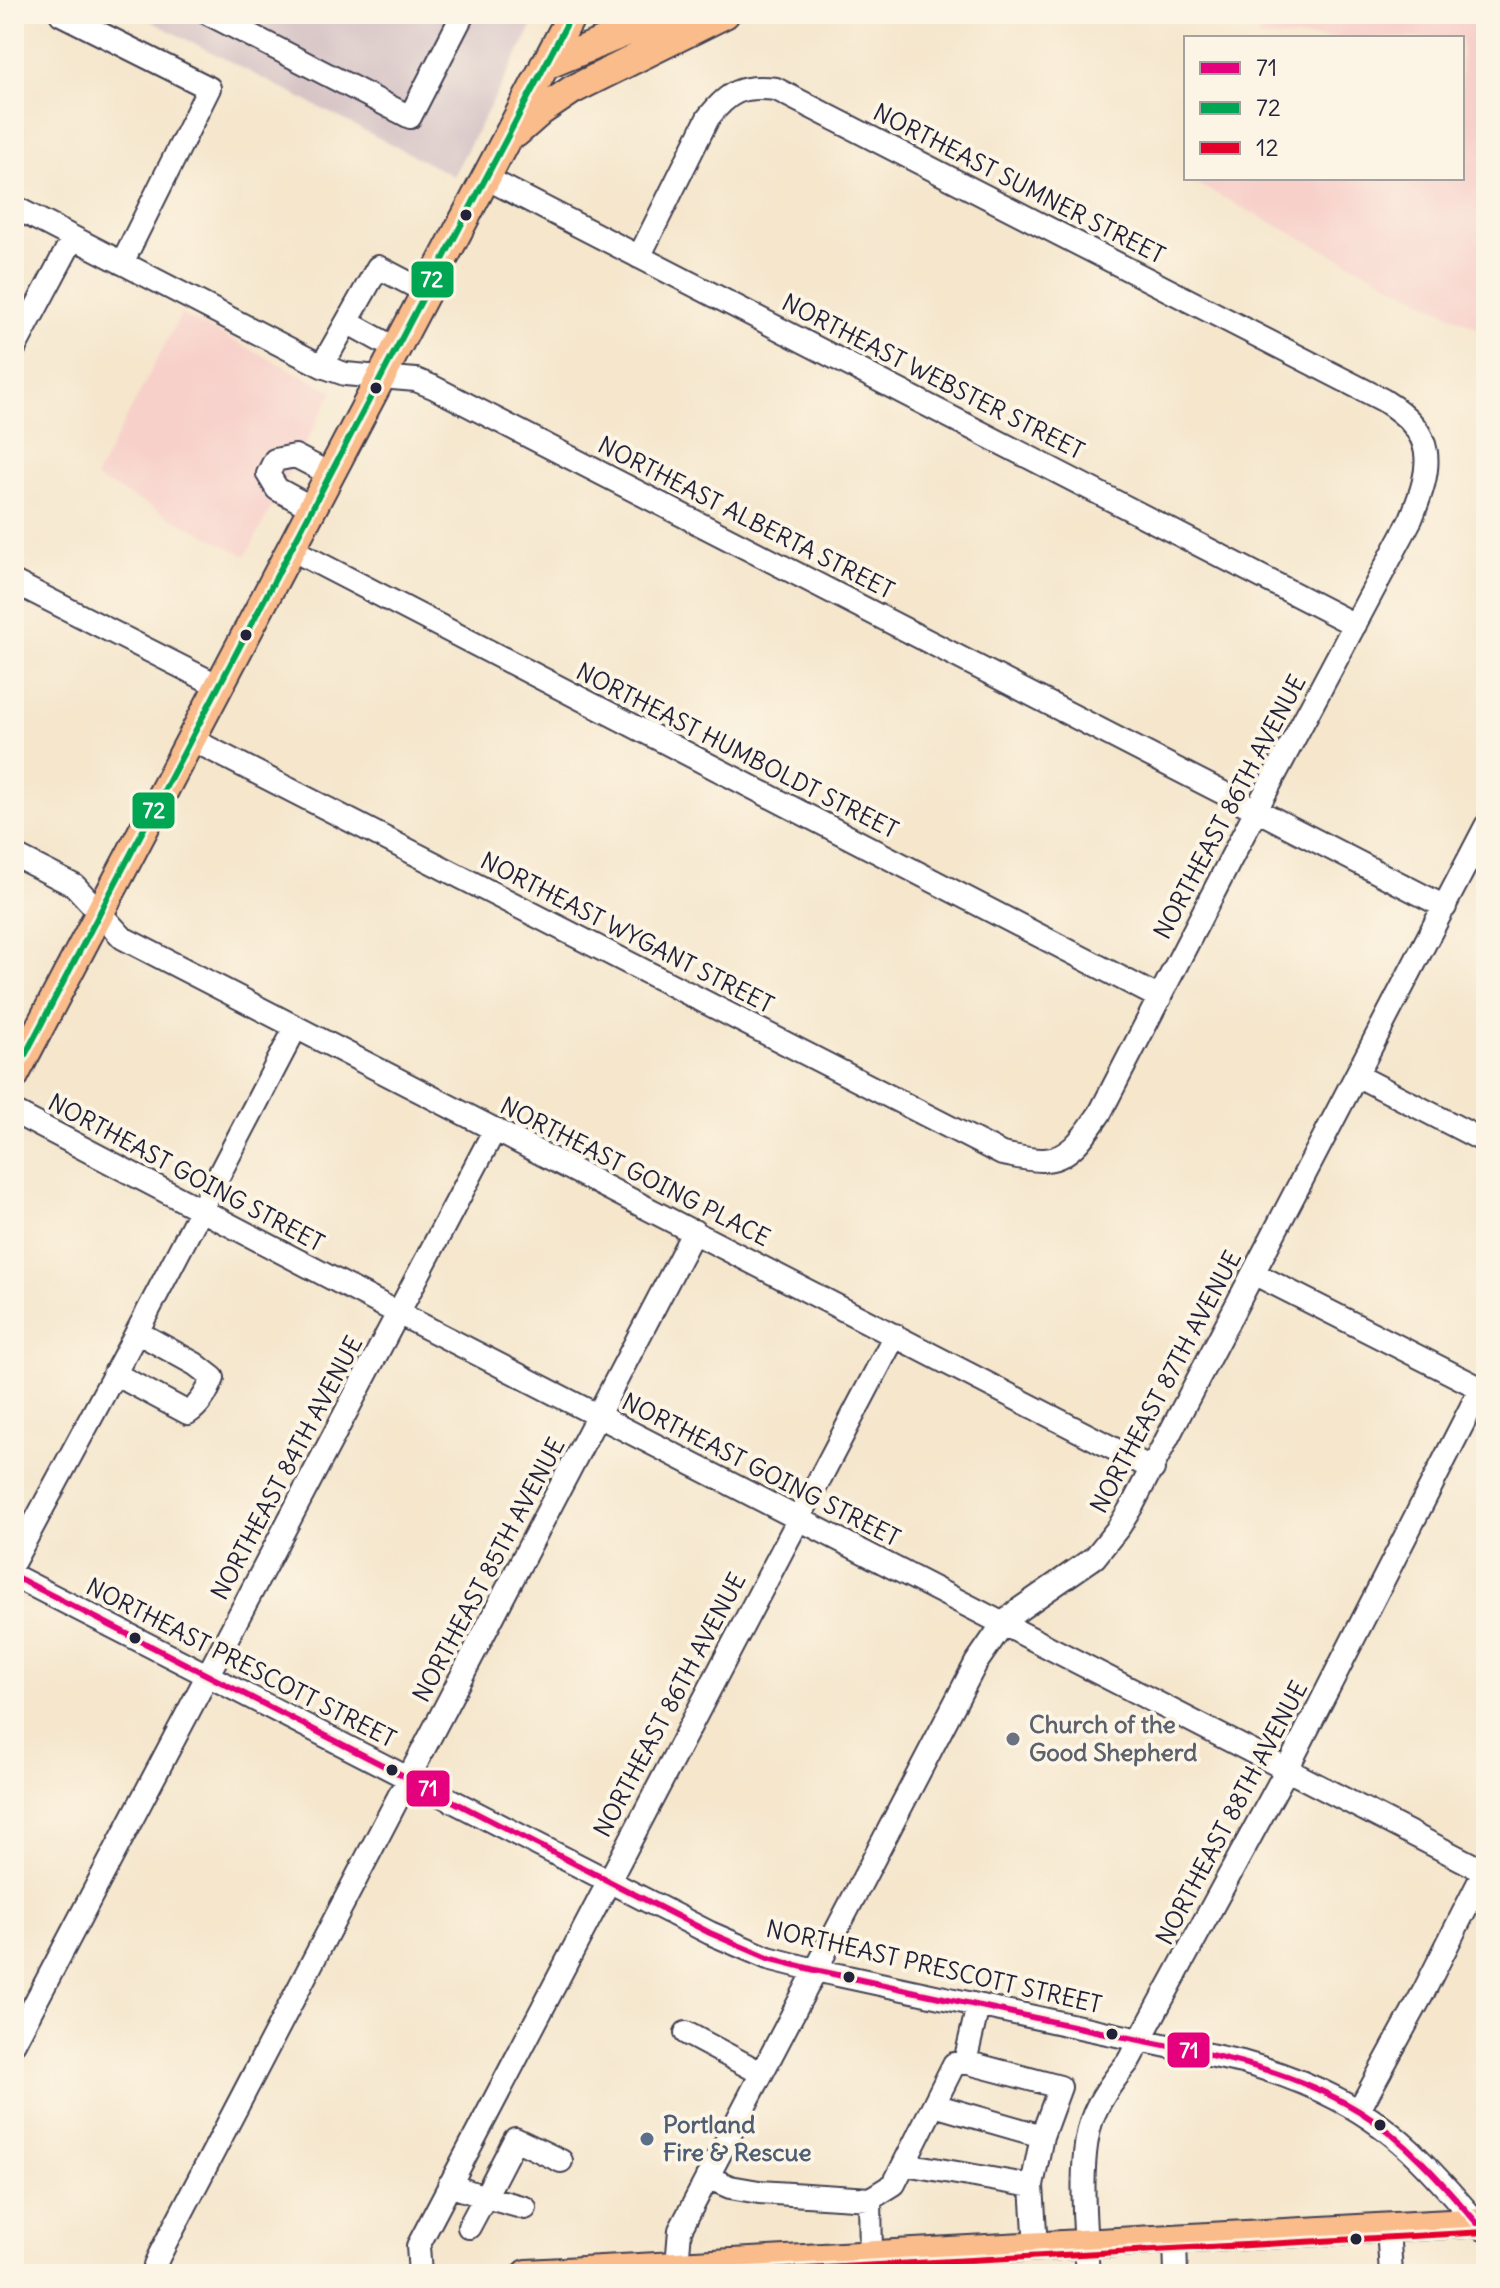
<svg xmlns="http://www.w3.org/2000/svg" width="1500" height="2288" font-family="Delius,sans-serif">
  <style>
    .built { fill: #f7d0ca }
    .industrial { fill: #d2bec2 }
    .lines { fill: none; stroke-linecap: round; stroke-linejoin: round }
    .minor-casing { stroke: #423f51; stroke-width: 26 }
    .major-casing { stroke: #423f51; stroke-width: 32 }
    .minor { stroke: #fff; stroke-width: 22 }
    .major { stroke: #f9bc8a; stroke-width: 28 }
    .bus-1-casing { stroke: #fcf5e5; stroke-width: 12 }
    .bus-2-casing { stroke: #fcf5e5; stroke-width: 12 }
    .bus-3-casing { stroke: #fcf5e5; stroke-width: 12 }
    .bus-1 { stroke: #e5007d; stroke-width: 6 }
    .bus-2 { stroke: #00a651; stroke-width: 6 }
    .bus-3 { stroke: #e4002b; stroke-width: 6 }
    .bus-dot { fill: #22223b; stroke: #fcf5e5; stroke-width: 3 }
    .worship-dot { fill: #6b7280; stroke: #fcf5e5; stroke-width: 3 }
    .service-dot { fill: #5c6f8a; stroke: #fcf5e5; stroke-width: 3 }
    .labels { text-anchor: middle; stroke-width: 8; stroke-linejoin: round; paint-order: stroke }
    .street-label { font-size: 24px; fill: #22223b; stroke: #fcf5e5 }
    .worship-label { font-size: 24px; font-weight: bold; fill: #5b616d; stroke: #fcf5e5; text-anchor: start }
    .service-label { font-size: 24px; font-weight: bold; fill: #4e5e75; stroke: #fcf5e5; text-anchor: start }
    .line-badge { stroke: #fcf5e5; stroke-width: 3 }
    .badge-label { font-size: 22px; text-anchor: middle; font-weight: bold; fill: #fff }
  </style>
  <rect width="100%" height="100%" fill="#fcf5e5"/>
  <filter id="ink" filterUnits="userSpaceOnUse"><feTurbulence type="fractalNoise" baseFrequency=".0125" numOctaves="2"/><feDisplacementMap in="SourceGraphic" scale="16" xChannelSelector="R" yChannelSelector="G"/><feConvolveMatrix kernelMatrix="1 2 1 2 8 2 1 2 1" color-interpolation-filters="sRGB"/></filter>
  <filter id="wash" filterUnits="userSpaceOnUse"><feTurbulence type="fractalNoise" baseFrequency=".006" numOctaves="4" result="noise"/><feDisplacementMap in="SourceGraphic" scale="32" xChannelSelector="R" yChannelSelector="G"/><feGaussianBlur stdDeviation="1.8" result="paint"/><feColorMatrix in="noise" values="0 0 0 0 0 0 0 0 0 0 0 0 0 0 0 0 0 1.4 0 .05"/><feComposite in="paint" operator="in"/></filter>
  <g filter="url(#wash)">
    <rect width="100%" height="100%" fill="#f5e6cc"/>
    <path class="built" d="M1269,14h217v319l-301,-155 1,-2v2h276v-140h-205z
      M181,314l152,77 -87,165 -151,-78z"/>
    <path class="industrial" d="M137,14h402l-86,162z"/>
  </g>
  <g filter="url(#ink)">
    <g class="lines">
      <g class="minor-casing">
        <path id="minor" d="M61,14l148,74 -87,175
          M209,14l201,103 53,-103
          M486,178l869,447
          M14,207l308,159 23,8 71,6 17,7 1012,520
          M347,322l49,27
          M14,349l59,-111
          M322,366l56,-99 48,25
          M312,508l-35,-19 -9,-15 7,-14 20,-4 35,18
          M291,549l869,449
          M14,582l205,104
          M191,739l811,415c12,2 26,6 39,6 28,2 45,-27 59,-47l156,-303 155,-291c22,-54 27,-85 -28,-119l-607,-311c-34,-4 -47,2 -68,29l-69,139
          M14,855l61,31 48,52 1030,531
          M1358,1076l128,66
          M14,1112l384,201 1088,559
          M1255,1274l231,117
          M115,1374l73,39c12,-8 20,-22 25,-35l-18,-14 -58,-32
          M14,1561l123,-229 159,-305
          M14,1576l696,357 58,25 47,12 427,92c67,19 128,47 178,98 22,22 42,46 63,69
          M978,2006l-13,56 95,25 -18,49 -10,50 4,61
          M686,2033l75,40
          M14,2043l481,-914
          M934,2105l108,31
          M1359,2110l65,-119 62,-123
          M905,2164l127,22
          M707,2177l23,10 29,5 111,7
          M449,2185l36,12 30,-58 46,22
          M469,2227l16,-30 40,11
          M1388,2228l3,46
          M1175,2239l1,35
          M942,2252v22
          M871,2255l-1,-56 24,-15 60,-120 11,-2
          M677,2266l3,-36 296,-567 27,-39 14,-13 78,-54 24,-30 14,-23 353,-678
          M155,2274v-9l4,-9 535,-1025
          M420,2274l-2,-28 477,-911
          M1088,2274c-3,-44 -11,-120 6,-160 8,-19 21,-36 34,-52l159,-293 194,-381"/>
      </g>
      <g class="major-casing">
        <path id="major" d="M544,66l125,-52
          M516,133l25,-22 31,-21 153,-76
          M14,1076l558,-1062
          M527,2274l959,-52"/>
      </g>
      <use href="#minor" class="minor"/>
      <use href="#major" class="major"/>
      <g class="bus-1-casing">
        <path id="bus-1" d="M14,1576l696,357 58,25 47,12c97,21 194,42 290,63 87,18 177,31 254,78 47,29 82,70 118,112"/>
      </g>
      <g class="bus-2-casing">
        <path id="bus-2" d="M14,1076l558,-1062"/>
      </g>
      <g class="bus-3-casing">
        <path id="bus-3" d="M712,2274l774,-42"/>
      </g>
      <use href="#bus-1" class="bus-1"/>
      <use href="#bus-2" class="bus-2"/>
      <use href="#bus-3" class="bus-3"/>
    </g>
  </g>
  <g class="bus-dot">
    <circle cx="466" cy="215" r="7"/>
    <circle cx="376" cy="388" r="7"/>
    <circle cx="246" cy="635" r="7"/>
    <circle cx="135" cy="1638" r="7"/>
    <circle cx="392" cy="1770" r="7"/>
    <circle cx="849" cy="1977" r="7"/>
    <circle cx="1112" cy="2034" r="7"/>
    <circle cx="1380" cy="2125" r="7"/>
    <circle cx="1356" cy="2239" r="7"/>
  </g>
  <circle class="worship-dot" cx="1013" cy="1739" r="8"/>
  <circle class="service-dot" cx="647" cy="2139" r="8"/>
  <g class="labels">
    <g class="street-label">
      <text transform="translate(1019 184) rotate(27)" y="8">NORTHEAST SUMNER STREET</text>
      <text transform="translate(933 377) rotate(27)" y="8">NORTHEAST WEBSTER STREET</text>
      <text transform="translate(746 518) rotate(27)" y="8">NORTHEAST ALBERTA STREET</text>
      <text transform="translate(737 751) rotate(27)" y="8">NORTHEAST HUMBOLDT STREET</text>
      <text transform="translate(1230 807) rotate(-62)" y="8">NORTHEAST 86TH AVENUE</text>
      <text transform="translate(627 933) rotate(27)" y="8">NORTHEAST WYGANT STREET</text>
      <text transform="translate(635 1172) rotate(27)" y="8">NORTHEAST GOING PLACE</text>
      <text transform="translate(186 1173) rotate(28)" y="8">NORTHEAST GOING STREET</text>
      <text transform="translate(1166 1382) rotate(-62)" y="8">NORTHEAST 87TH AVENUE</text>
      <text transform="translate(287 1468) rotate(-62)" y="8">NORTHEAST 84TH AVENUE</text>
      <text transform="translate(761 1470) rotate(27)" y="8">NORTHEAST GOING STREET</text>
      <text transform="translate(489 1570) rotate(-62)" y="8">NORTHEAST 85TH AVENUE</text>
      <text transform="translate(241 1663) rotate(27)" y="8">NORTHEAST PRESCOTT STREET</text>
      <text transform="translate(670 1705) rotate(-62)" y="8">NORTHEAST 86TH AVENUE</text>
      <text transform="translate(1232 1813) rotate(-62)" y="8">NORTHEAST 88TH AVENUE</text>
      <text transform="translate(934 1967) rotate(13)" y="8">NORTHEAST PRESCOTT STREET</text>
    </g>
    <g class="worship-label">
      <text x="1029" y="1733">Church of the<tspan x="1029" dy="28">Good Shepherd</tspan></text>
    </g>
    <g class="service-label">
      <text x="663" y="2133">Portland<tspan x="663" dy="28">Fire &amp; Rescue</tspan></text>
    </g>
  </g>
  <g class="line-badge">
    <rect x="410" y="260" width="45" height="39" rx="8" fill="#00a651"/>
    <rect x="131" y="791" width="45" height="39" rx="8" fill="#00a651"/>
    <rect x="405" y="1769" width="46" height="39" rx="8" fill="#e5007d"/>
    <rect x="1166" y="2031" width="45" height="38" rx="8" fill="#e5007d"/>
  </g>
  <g class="badge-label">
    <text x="432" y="287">72</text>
    <text x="154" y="818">72</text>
    <text x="428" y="1796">71</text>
    <text x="1189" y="2058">71</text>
  </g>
  <rect width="1500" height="2288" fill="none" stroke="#fcf5e5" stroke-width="48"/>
  <rect x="1184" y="36" width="280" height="144" fill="#fcf5e5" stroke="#a5a1a1" stroke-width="2"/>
  <rect x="1200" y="62" width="40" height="12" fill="#e5007d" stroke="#a5a1a1" stroke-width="2"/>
  <text x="1256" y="76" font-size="24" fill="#22223b">71</text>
  <rect x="1200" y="102" width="40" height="12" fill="#00a651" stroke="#a5a1a1" stroke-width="2"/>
  <text x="1256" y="116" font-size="24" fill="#22223b">72</text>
  <rect x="1200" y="142" width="40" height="12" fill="#e4002b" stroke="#a5a1a1" stroke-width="2"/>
  <text x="1256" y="156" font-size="24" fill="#22223b">12</text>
</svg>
